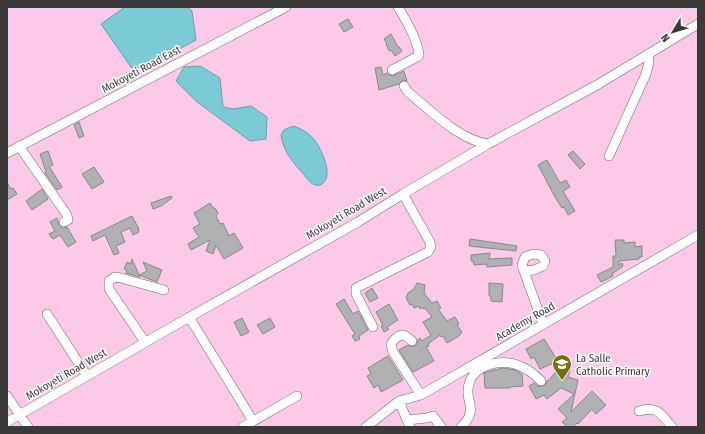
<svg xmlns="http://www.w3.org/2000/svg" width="705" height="434" font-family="'Fira Sans Condensed',sans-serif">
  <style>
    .green { fill: #fcc9e9 }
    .water { fill: #7bcbd6; stroke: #68a0a8 }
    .building { fill: #afb1b3; stroke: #85888a }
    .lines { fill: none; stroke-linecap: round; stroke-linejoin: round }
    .minor-casing { stroke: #6b6c6e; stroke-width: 10 }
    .minor { stroke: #fff; stroke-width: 9 }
    .labels { text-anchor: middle; stroke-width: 3; stroke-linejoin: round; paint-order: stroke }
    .street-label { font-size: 11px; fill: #3a3a3b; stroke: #fff }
    .poi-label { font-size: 11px; fill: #3a3a3b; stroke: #fff; text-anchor: start }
  </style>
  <rect width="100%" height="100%" fill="#edeef1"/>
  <path class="green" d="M7,7h691v420h-691z"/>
  <path class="water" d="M125,7h63l4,4 4,29 -30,16 -33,14 -32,-46z
    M200,66l20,12 3,29 10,2 18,-3 16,11 -1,22 -16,2 -54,-40 -20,-20 8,-14z
    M293,126c7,2 14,6 19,11 8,8 21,36 12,45 -3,3 -5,4 -9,3 -6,-2 -11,-11 -15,-15 -10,-11 -17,-21 -19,-35l3,-5z"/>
  <path class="building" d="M348,19l5,8 -9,5 -5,-8z
    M391,34l7,13h1l3,4 -7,5 -4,-6 -2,1 -3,-7h1l-3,-5z
    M381,67l2,8 4,-2 5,3 12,-5 3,10 -4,-1 -4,4 -20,6 -4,-22z
    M79,122l5,14 -5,2 -5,-13z
    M48,151l5,14 -4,1 13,21 -5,3 -12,-17 1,-1 -6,-18z
    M573,151l12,13 -5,5 -12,-14z
    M547,160l13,23 6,-3 4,7 -7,4 12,20 -7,4 -4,-8 -2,1 -7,-11 -17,-32z
    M94,167l10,15 -12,7 -10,-15z
    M7,182l4,7 2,-1 4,6 -10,6z
    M42,189l6,10 -16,11 -6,-9z
    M171,196l1,2 -11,8 -8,3 -2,-6z
    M210,203l3,5h2l3,5 -2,3 4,8 3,-1 6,13 5,-3 9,15 -19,11 -8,-14 -3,9 -7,-3 4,-11 -19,10 -3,-6 11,-7 -6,-9 7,-4 -6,-11z
    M132,216l7,13h-1l1,3 -6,3 -3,-7 -9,4 4,10 -9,4 3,7 -5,2 -9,-20 -12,6 -2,-5z
    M57,218l2,7 4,3 4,-1 9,15 -8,5 -8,-12 -7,4 -4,-5 6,-3 -5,-9z
    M470,239l47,7 -1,5 -47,-5z
    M615,240h9v3l11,-1v5l7,-1v11h-3v2l-20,2v4l3,-2 1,3 -11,8 1,2 -12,6 -4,-7 16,-8v-11h3z
    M490,253l-1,6 23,-1v7l-25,2 -1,-3 -12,1 -1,-4h-2v-6z
    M132,259l8,18 -14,-4 1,-3 -3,-1 3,-7 4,2z
    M143,262l19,8 -5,12 -18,-7 8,-4z
    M417,283l8,2 -1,8 8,10 5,-2 4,7 -3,1 9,12 8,-4 4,7 -2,1 5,7 -3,4 -12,7 -4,-7 -2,1 -1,-2 -12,9 1,2 -3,1 8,14 -21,11 -14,-22 9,-5 3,2 4,-1 2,-2 1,-4 2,-2 2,3 9,-6 -8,-13 9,-5 -7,-9 -2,1 -1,-2 -2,2 -1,-3 -5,2 -2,-4 -2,1 -4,-7 2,-5 6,-4z
    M489,283l14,1 -1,18 -11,-1v-5h-2z
    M372,288l6,10 -8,4 -5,-9z
    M344,299l9,15 5,-3 10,19 -9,6 1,3 -5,2 -3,-5 3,-2 -19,-30z
    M389,304l9,16 -11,7 2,2 -5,3 -3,-6 2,-1 -7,-13z
    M242,318l7,14 -8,4 -7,-14z
    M270,318l5,9 -12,7 -6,-9z
    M544,339l14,22 -18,8 -6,-12 -3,2 -5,-10z
    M388,356l15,24 -22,12 -3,-7 -4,3 -7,-12 4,-2 -3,-6z
    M561,365l8,1 1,3 -2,8 10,3 -7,32 21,-21 14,14 -10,9 -4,-5 -14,15 -1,-1 -4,4h-6l-5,-5 5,-4 -9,-9 16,-15 -13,-6 -14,11 -3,-4 -8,4 -7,-13 5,-3 5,4 6,-2 2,-4 2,-1z
    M503,368l12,2 7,4 1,12 -13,1v1h-25l-1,-15 6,-2z"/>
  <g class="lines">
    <g class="minor-casing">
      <path id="minor" d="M392,70l25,-13 2,-2c-1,-15 -13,-35 -21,-48
        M404,86l4,6c22,18 51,48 80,52
        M19,146l48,69 1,5 -4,2
        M7,153l279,-146
        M609,156l37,-82 3,-12 -1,-8
        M524,271l10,-1 9,-4 2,-5 -4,-6 -8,-1 -8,3 -3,8 2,6 19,53
        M47,314l40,62
        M189,317l64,104
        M373,327l-17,-33v-6l72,-36 3,-5 -1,-5 -27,-48
        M412,341c-3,-2 -6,-6 -9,-6 -5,0 -11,6 -12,10l2,7 28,43
        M145,342l-36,-53v-8l6,-4 6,1 43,12
        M7,396l21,31
        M399,401l11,26
        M639,411c17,-6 23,3 33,16
        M407,420l20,-2 6,-2 8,11
        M7,422l172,-99 179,-101 45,-28 85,-50 109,-59 101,-61
        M243,427l54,-31
        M366,427l33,-26 22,-6 277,-160
        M461,427c20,-19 1,-26 9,-46 3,-8 10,-13 18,-16 20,-7 39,1 53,16"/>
    </g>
    <use href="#minor" class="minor"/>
  </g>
  <defs>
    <g id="school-pin" transform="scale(1)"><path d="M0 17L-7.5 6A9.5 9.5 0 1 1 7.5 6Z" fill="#736f0f" stroke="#fff"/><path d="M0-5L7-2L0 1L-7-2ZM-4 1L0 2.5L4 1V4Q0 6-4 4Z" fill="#fff"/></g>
  </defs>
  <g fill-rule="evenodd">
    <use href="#school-pin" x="562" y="364"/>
  </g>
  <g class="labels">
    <g class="street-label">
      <text transform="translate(141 69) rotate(-28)" y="4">Mokoyeti Road East</text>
      <text transform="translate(346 213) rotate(-31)" y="4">Mokoyeti Road West</text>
      <text transform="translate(525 321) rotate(-30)" y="4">Academy Road</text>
      <text transform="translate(66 374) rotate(-30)" y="4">Mokoyeti Road West</text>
    </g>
    <g class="poi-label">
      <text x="576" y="362">La Salle<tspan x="576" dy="13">Catholic Primary</tspan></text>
    </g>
  </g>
  <rect width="705" height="434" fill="none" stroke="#3a3a3b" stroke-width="16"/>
  <g transform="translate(673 32) rotate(232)" stroke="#ffffff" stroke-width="3" paint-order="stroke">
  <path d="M0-3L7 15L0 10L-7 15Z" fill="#3a3a3b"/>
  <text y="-6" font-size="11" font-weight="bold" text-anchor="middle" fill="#3a3a3b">N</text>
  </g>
</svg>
